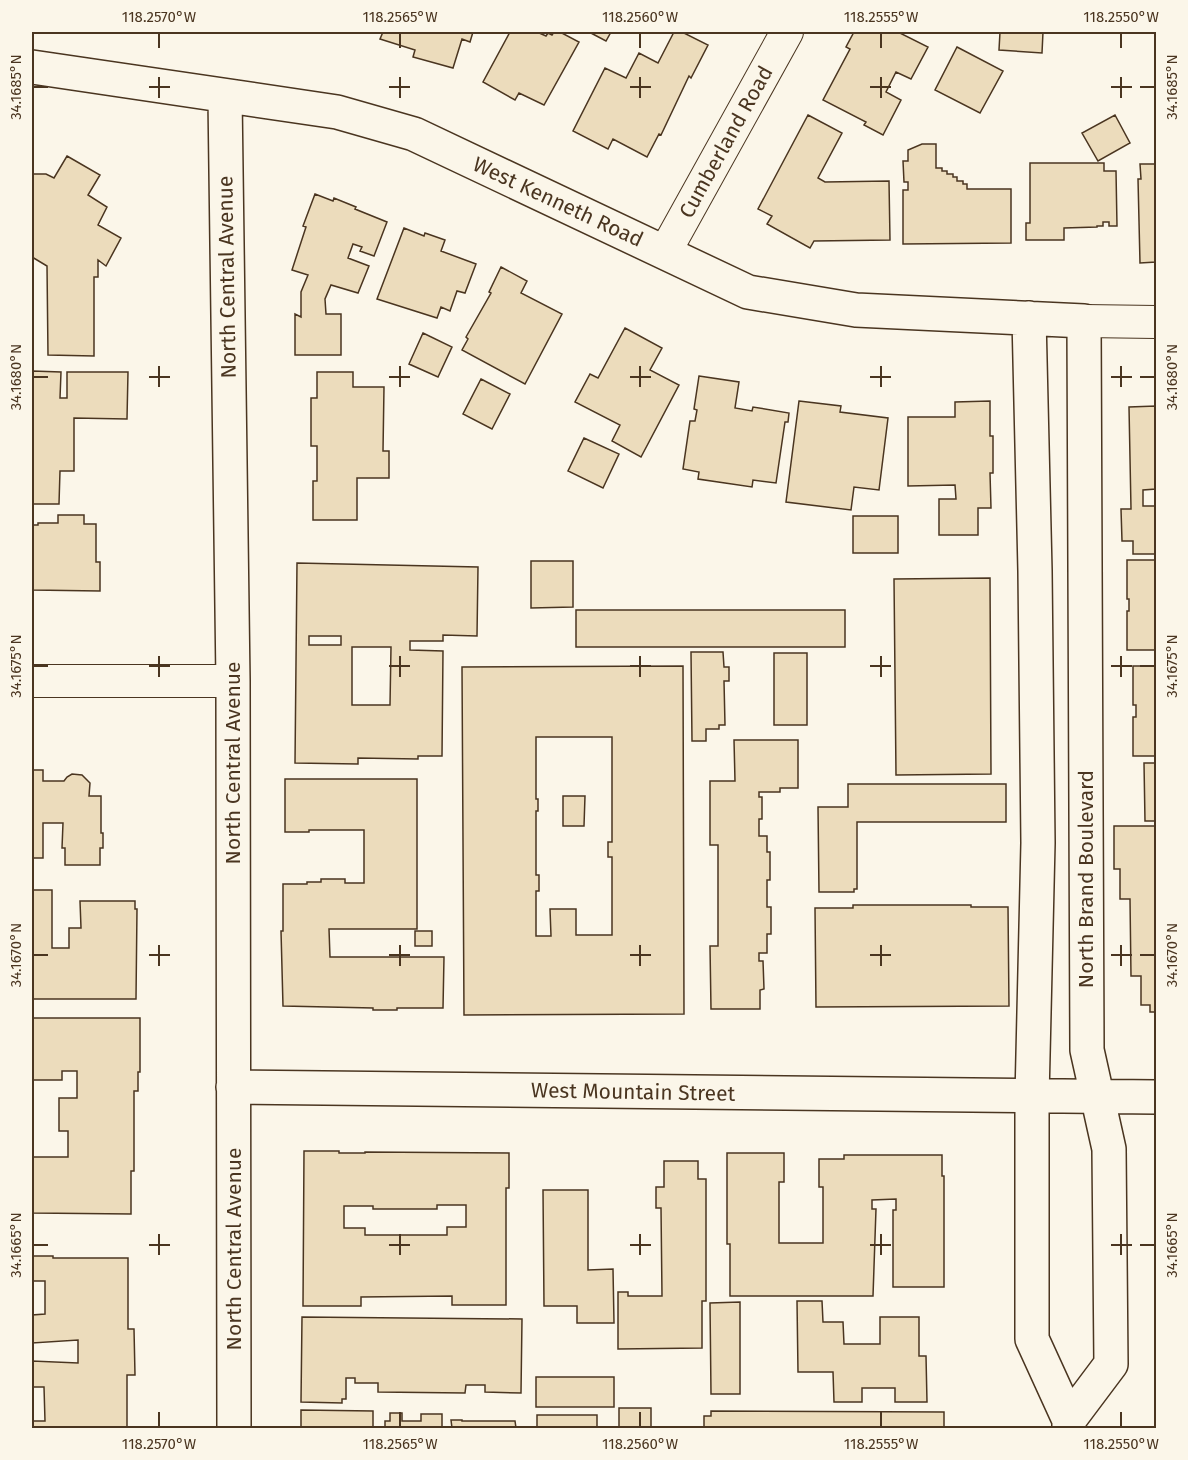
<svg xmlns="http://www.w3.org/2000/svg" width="1188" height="1460" font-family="'Fira Sans',sans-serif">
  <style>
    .building { fill: #ecdcbc; stroke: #4a3520; stroke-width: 1.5; fill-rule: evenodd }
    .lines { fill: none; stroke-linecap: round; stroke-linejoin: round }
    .minor-casing { stroke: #4a3520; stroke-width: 34 }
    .tertiary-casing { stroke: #4a3520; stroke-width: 36 }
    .minor { stroke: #fbf6e9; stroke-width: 32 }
    .tertiary { stroke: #fbf6e9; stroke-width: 33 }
    .ticks { fill: none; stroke: #4a3520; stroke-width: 2 }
    .labels { text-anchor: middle; stroke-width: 4.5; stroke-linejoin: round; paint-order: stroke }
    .street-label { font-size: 21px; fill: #4a3520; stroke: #fbf6e9 }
    .neatline { fill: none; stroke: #4a3520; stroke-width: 2 }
    .ticks-label { font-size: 15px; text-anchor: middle; fill: #4a3520 }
  </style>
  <rect width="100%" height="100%" fill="#fbf6e9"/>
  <path class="building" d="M383,32h90l-3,10 -8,-3 -9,29 -40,-11 2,-7 -35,-11z
    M510,32h27l9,4 2,-3 4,2 2,-3h6l19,10 -35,63 -25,-12 -4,7 -32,-18z
    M589,32h22l-5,9z
    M674,32h8l26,13 -17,33 -2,-2 -28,59 -2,-1 -12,23 -34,-18 -5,10 -35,-18 32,-63 21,10 13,-25 19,10z
    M854,32h44l30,15 -17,32 -15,-7 -10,20 15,8 -18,35 -19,-10 2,-3 -43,-22 27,-51 -4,-2z
    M1000,32h43l-1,21 -43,-3z
    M957,47l46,24 -23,42 -45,-23z
    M808,115l34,18 -24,45 7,4 64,-1 1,59 -76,1 -4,7 -43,-24 5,-8 -14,-7z
    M1115,115l15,28 -32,18 -16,-28z
    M922,144h14v24h6v3h5v3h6v3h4v4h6v3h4v5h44v54l-108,1v-54h5v-8h-4l-1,-21h5v-11z
    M67,156l33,19 -12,20 19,12 -9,18 23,13 -15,28 -8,-6v17h-4v79l-46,-1 -1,-89 -15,-9v-83h14l8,4z
    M1030,163h74v8h12l1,55h-8v-4h-6v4h-6v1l-33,1v12h-38v-17h4z
    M1140,164h16v98l-16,1 -2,-84h3z
    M315,194l18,7 1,-3 22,9 -1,2 32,13 -13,34 -14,-5 2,-4 -9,-3 -5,14 21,8 -11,27 -27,-8 -6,14 1,15h15v41h-46v-41l6,3v-25l7,-17 -16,-5 14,-43 -3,-1z
    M404,228l20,8 1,-3 20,7 -4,11 35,13 -11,29 -8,-2 -7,20 -9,-4 -4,11 -60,-19z
    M501,267l26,14 -6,12 41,21 -37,70 -63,-34 6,-11 -2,-2 25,-44 -2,-1z
    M625,328l37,20 -12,22 29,15 -38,72 -29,-16 8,-16 -45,-23 15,-28 8,4z
    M423,333l29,14 -14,30 -29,-13z
    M32,371l29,1 -1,26h7v-26h61l-1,47 -53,-1v53h-14l-1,33h-27z
    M317,372h36v15h31l-1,64h6v27h-32v42h-44v-39h4v-35h-6v-48h6z
    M699,376l40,6 -4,26 17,3 1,-4 36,6 -1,9h-3l-9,61 -23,-3 -1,7 -54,-8 1,-7 -16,-3 7,-48h5l2,-11 -3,-1z
    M481,379l29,15 -18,35 -29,-15z
    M799,401l42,5 -1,6 48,6 -9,72 -25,-3 -3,23 -65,-8z
    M990,401v35h3v37h-3l1,35h-13v27h-39v-36h17l-1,-14 -47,1v-69h47v-15z
    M1156,406v83l-13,1v16h13v48h-23v-13h-11l-1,-32h10l-2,-102z
    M584,438l35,16 -16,34 -35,-17z
    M58,515h26v9h12v38h4v29l-68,-1v-65h6v-2h20z
    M853,516h45v37h-45z
    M1127,560h29v90h-29v-39h2v-12h-2z
    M531,561h42v46l-42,1z
    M297,563l181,4 -1,69 -34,-1v6h-33v9l33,1 -1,105h-24v3l-60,-1v6l-63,-1zM309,636h32v9h-32zM352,647h39l-1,58h-38z
    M990,578l1,196 -95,1 -2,-196z
    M576,610h269v37h-269z
    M691,652h32l1,15h5v14h-5l1,44h-6v4h-13v12h-14z
    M774,653h33v72h-33z
    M683,666l1,348 -220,1 -2,-348zM536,737h76v105h-4v15h4v78h-36v-26h-26l1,27h-15v-45h3v-16h-3v-64h2v-12h-2z
    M1133,666h23v90h-23v-39h3v-12h-3z
    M734,740h64v48h-18v4h-21v5h3v22h-3v17h8v16h3v28h-3v27h4v27h-4v19h-8v8h4l1,28 -4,1v19h-49l-1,-63h8v-101h-8v-64h25z
    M1144,763h12v58h-11z
    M32,770h11v11h21l3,-4 5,-3 10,1 8,8 -1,13h12v37h2v15h-3v17h-35v-17h-3l1,-25h-20v35h-11z
    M285,779h132v150h-88l1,28h114l-1,51h-46v2h-24v-2l-90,-2 -2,-75h2v-47h24v-2h14v-3h24v4h19v-53h-55v2h-24z
    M848,784h158v38h-149v67h-3v3h-35l-1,-85h30z
    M563,796h22l-1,30h-21z
    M1114,826h42v186h-6v-7h-9v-29h-10l-1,-77h-10v-30h-6z
    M32,890h20v58h17v-20h12l-1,-27h55v8h2l-1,90h-104z
    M853,905h118v2h37l1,99 -193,1 -1,-99h38z
    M415,931h17v15h-17z
    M32,1018h108v54h-2v19h-4v80h-3v43l-99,-1v-56h36v-26h-9v-33h18v-27h-15v9h-30z
    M304,1151h35v2h26v-1l144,1v35h-3v117h-54v-9l-91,1v9h-58zM437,1205h29v22h-19v8h-82v-7h-21v-22h29v3h64z
    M727,1153h57v29h-5v61h44v-56h-4v-28h25v-4h98v21h2v111h-51v-77h3v-11l-24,1v9h4l-3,87h-143v-52h-3z
    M664,1161h34v18h8v122h-4v47l-84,1v-57h10v4h34l-1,-88h-5v-21h8z
    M543,1190h45v80l25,-1 1,54h-37v-17h-33z
    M32,1256h21v2h75v71h6l1,46h-8v53h-95v-7h13l-1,-34h-12v-26l46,2v-23l-46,3v-28l13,-1v-33h-13z
    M797,1301h25l1,21h20l1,22h36v-27h39v39h7l1,46h-32v-14h-33v14h-28l-1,-30h-35z
    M740,1302v92h-29l-1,-91z
    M302,1317l220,2 -1,74 -36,-1v-7h-19l-1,8 -87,-1v-9h-23v-5h-9v21h-4v4l-41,-1z
    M536,1377h78v30h-78z
    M619,1408h32v20h-32z
    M301,1410l72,1v17h-72z
    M711,1411l233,1v16h-240v-12h7z
    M390,1413h12v8h19v-7h21v14h-57v-7h5z
    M537,1415h60v13h-60z
    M451,1420h11v1h53l1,7h-64z"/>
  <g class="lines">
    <g class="minor-casing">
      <path id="minor" d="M665,252l122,-220
        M1084,321l72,1
        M32,681h201"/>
    </g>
    <g class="tertiary-casing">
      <path id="tertiary" d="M32,67l305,45 77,22 334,158 108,18 228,11 3,729 22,99 2,215 -42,56
        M225,97l8,584 1,747
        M1029,318l6,253 3,272 -6,254v242l37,81v8
        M233,1087l923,10"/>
    </g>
    <use href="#minor" class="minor"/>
    <use href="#tertiary" class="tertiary"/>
  </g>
  <path class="ticks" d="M159,33v15M400,33v15M640,33v15M881,33v15M1121,33v15M159,77v21M400,77v21M640,77v21M881,77v21M1121,77v21M33,87h15M149,87h21M389,87h21M630,87h21M870,87h21M1111,87h21M1140,87h15M159,366v21M400,366v21M640,366v21M881,366v21M1121,366v21M33,377h15M149,377h21M389,377h21M630,377h21M870,377h21M1111,377h21M1140,377h15M159,656v21M400,656v21M640,656v21M881,656v21M1121,656v21M33,666h15M149,666h21M389,666h21M630,666h21M870,666h21M1111,666h21M1140,666h15M159,945v21M400,945v21M640,945v21M881,945v21M1121,945v21M33,955h15M149,955h21M389,955h21M630,955h21M870,955h21M1111,955h21M1140,955h15M159,1234v21M400,1234v21M640,1234v21M881,1234v21M1121,1234v21M33,1245h15M149,1245h21M389,1245h21M630,1245h21M870,1245h21M1111,1245h21M1140,1245h15M159,1412v15M400,1412v15M640,1412v15M881,1412v15M1121,1412v15"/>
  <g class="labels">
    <g class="street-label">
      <text transform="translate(726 142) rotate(-61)" y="7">Cumberland Road</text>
      <text transform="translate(558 202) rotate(25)" y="7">West Kenneth Road</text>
      <text transform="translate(227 277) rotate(-91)" y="7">North Central Avenue</text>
      <text transform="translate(233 763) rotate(-90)" y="7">North Central Avenue</text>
      <text transform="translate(1086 879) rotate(-90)" y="7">North Brand Boulevard</text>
      <text transform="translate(633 1092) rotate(1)" y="7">West Mountain Street</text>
      <text transform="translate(234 1249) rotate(-90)" y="7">North Central Avenue</text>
    </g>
  </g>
  <rect width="1188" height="1460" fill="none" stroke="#fbf6e9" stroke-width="66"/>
  <rect x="33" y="33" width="1122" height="1394" class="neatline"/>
  <g class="ticks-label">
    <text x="159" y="22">118.2570°W</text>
    <text x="400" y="22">118.2565°W</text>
    <text x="640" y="22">118.2560°W</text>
    <text x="881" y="22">118.2555°W</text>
    <text x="1121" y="22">118.2550°W</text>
    <text transform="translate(16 87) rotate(-90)" y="5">34.1685°N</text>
    <text transform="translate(1172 87) rotate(-90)" y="5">34.1685°N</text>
    <text transform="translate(16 377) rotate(-90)" y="5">34.1680°N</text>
    <text transform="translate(1172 377) rotate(-90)" y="5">34.1680°N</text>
    <text transform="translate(16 666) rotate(-90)" y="5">34.1675°N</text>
    <text transform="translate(1172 666) rotate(-90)" y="5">34.1675°N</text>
    <text transform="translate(16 955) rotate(-90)" y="5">34.1670°N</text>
    <text transform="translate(1172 955) rotate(-90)" y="5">34.1670°N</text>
    <text transform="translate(16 1245) rotate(-90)" y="5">34.1665°N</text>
    <text transform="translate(1172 1245) rotate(-90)" y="5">34.1665°N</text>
    <text x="159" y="1449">118.2570°W</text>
    <text x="400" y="1449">118.2565°W</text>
    <text x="640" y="1449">118.2560°W</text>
    <text x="881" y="1449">118.2555°W</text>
    <text x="1121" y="1449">118.2550°W</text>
  </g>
</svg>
